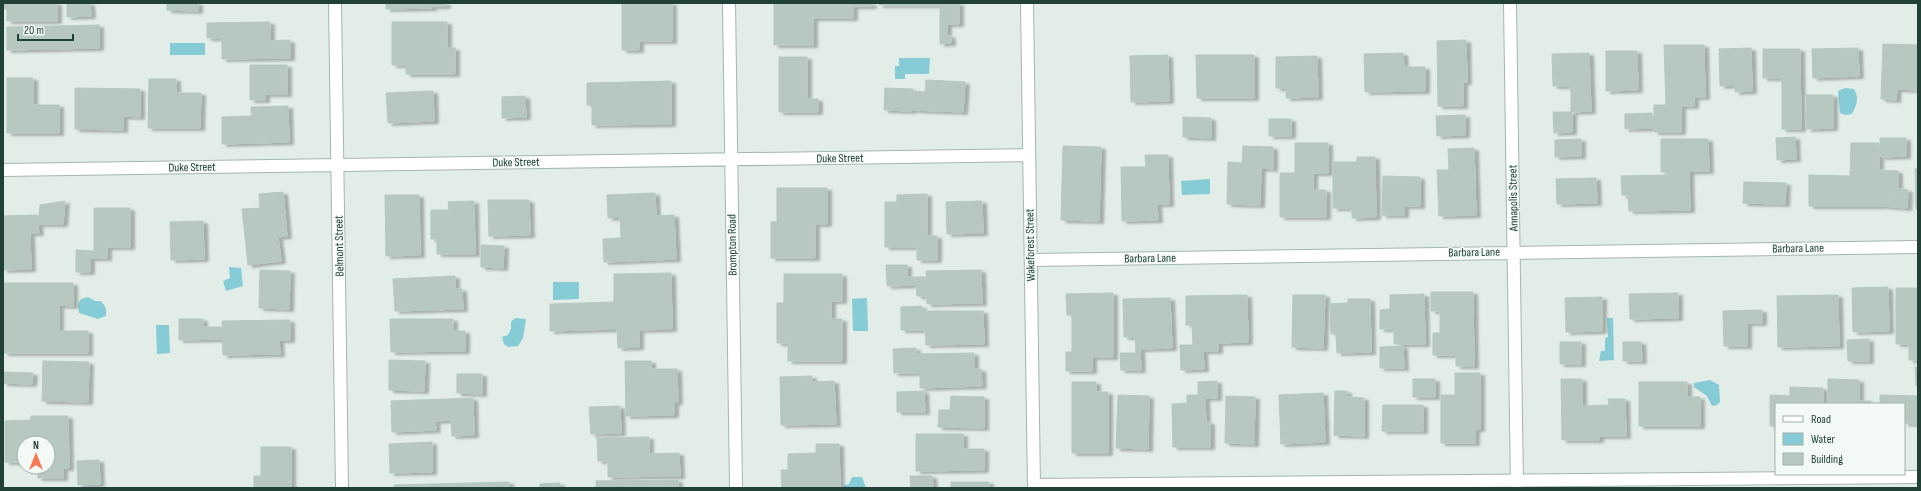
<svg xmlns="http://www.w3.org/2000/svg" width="1921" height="491" font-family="'Sofia Sans Condensed',sans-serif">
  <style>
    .water { fill: #86ccd6 }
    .building { fill: #b7c8c1; stroke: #b4c8bf; filter: url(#shadow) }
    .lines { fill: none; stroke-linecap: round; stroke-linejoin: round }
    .minor-casing { stroke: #a4b6af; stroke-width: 14 }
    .minor { stroke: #fff; stroke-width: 12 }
    .labels { text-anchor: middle; stroke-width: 3; stroke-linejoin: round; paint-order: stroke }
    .street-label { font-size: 12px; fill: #214037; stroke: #f3faf6 }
  </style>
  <defs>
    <filter id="shadow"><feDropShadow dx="4.5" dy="2.5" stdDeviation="1" flood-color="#0004"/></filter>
  </defs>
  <rect width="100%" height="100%" fill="#e2ede8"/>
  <path class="water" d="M170,43h35v12h-35z
    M899,58h31l-1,16h-24v5h-10v-13h4z
    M1845,88l9,1c6,10 2,16 -2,25l-7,1 -5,-2 -2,-22z
    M1210,179v15l-28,1 -1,-14z
    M229,267l12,1 2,18 -17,5 -3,-10 7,-3z
    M553,282h26v17l-26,1z
    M88,297l7,4h6l5,7v8l-8,3 -19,-6 -1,-9 3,-5z
    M867,298l1,33h-15l-1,-32z
    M515,318l11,1 -3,19 -5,8 -10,1 -4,-3 -2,-7 6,-2 3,-6v-7z
    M1607,318h6l1,42 -15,1 2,-10h4v-13l3,-1z
    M156,325h13l1,28 -13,1z
    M1710,380l9,5 1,17 -3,3 -5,1 -5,-10 -13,-9v-4z
    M852,477h10l4,11h-22v-2l5,-2z"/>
  <path class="building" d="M3,3h54v18h-50v-12h-4z
    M67,3h23l1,13 -24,1z
    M167,3h31v8l-31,-1z
    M386,3h60v3h-14v2l-46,1z
    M622,3h50v38h-33v9h-17z
    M774,3h98v3h-19v12h-40v27h-39z
    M879,3h80v21h-12v12h4v7l-11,1v-39h-61z
    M270,22v19l20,-1v18l-68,1v-21h-15v-15z
    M392,22h55v26h8v26h-49v-9h-14z
    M99,25v23l-92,2v-23z
    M1466,40l1,42h-4v24h-25l-1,-65z
    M1883,44l35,1v45l-21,-1 -1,11 -15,-1z
    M1664,45h40l1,52h-11v9h-13v26h-27v-27h12z
    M1751,48l1,43 -17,1v-7l-15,1 -1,-37z
    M1858,48l1,28 -46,2 -1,-29z
    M1763,49h37l1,80h-19v-51h-19z
    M1606,51h31l1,39 -32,1z
    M1403,53l1,14h21v24l-60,1 -1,-38z
    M1589,53l2,58 -19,1v20l-18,1 -1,-21h18v-26h-18l-1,-32z
    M1168,55l1,46 -38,1 -1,-46z
    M1196,55h58v43h-57z
    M1317,56l1,41 -32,1v-10h-10v-31z
    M779,57h28v42h11v13h-39z
    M250,65h37v29h-22v6h-15z
    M7,78h26v27h26v28h-52z
    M149,79h27v14h25l-1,35h-52z
    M926,80l39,2 -2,30 -49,-2v-19l11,1z
    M671,81v43l-79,1v-20h-5v-22z
    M75,88l65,1v28l-17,-1v14l-48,-1z
    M885,88l28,1 -1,22 -28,-1z
    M433,91l1,30 -46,2 -2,-30z
    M1806,95h27v33l-26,1z
    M525,96l1,21 -24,1v-21z
    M288,106l1,36 -67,2v-27l30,-1 -1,-9z
    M1652,113v15l-27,1v-15z
    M1465,115v20l-28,1 -1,-20z
    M1183,117l28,1v20l-28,-1z
    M1269,119h22v17h-22z
    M1795,137l1,22 -19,1 -1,-22z
    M1880,138h26v18l-25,1z
    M1581,139v17l-26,1v-17z
    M1661,139h47l1,32 -48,1z
    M1295,143h33v30h-15v17h13v27h-46v-44h15z
    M1851,143h28v27l19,1v24h-16v11h-73v-31l41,1z
    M1063,146l38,1 -2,74 -38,-1z
    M1243,146l30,1v22l-12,-1 -1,37 -33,-1 1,-42 14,1z
    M1474,148l2,67 -37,1 -2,-46h12l-1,-21z
    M1145,155h23l1,49h-12l1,16 -36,1 -1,-54h25z
    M1357,157h18l1,60 -24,1v-10h-19v-46h24z
    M1915,169h3v40h-2z
    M1689,171l1,39 -61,1 -1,-16h-6l-1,-19 46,-1v-3z
    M1383,176l37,1v29h-16v9h-22z
    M1596,178l1,25 -40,1 -1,-25z
    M1744,182l42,1 -1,21 -42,-1z
    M777,188h50v36h-12v34h-44v-36h6z
    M1899,189l9,1 -1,18 -24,-2v-10l15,1z
    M283,192l4,44 -9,1 3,24 -33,4 -6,-56 18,-1 -1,-14z
    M655,193l1,23 18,-1 2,44 -72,3 -1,-23 18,-1 -1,-21 -12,1 -1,-23z
    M927,194v42h10v24h-20v-13h-32v-45h12v-7z
    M385,195h34l1,60 -34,1z
    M488,200h41l1,35 -41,1z
    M65,201l-2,23h-25l2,-19z
    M474,201l1,53h-38v-15h-6v-29h18l-1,-8z
    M982,201l1,32 -36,1 -1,-32z
    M94,208h36v39h-23v11h-17v14h-14v-22l18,1z
    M37,215l2,18h-9l1,36 -28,1v-54z
    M203,221l1,38 -33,1 -1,-38z
    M481,245l23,1 -1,22 -22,-1z
    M886,265h21v12h18l1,19h-9l-1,-11 -29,1z
    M260,270l30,1 -1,38 -30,-1z
    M981,270l1,33 -55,1 -1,-33z
    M671,273l1,56 -33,1v17l-21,1 -1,-19 -67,2v-27l64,-2v-28z
    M784,274h58v27h-11v18h11v42h-54v-18h-11v-40h7z
    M455,276v13h7l1,20 -68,2 -2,-32z
    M3,283h70v23l-14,-1v26h29v22h-84z
    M1888,287l1,44 -36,1 -1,-44z
    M1896,288h22v72h-9v-16h-13z
    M1431,292h42l1,74h-18v-11h-23v-22h7v-22h-9z
    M1113,293v64h-21v14h-26v-19h6v-37h-5l-1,-21z
    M1678,293v25l-48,1 -1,-25z
    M1424,294l1,50h-31v-15h-14v-19l10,-1v-14z
    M1247,295l1,47 -30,1v8h-15l1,18 -23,1 -1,-25h13l-1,-20h-6v-29z
    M1293,295h32l-2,53 -31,-1z
    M1838,295l1,51 -61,1 -1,-51z
    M1602,297v34l-36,1 -1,-34z
    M1170,298l2,50 -32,1 1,21h-20l-1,-17h16l-1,-16h-11l-1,-38z
    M1348,299h22l1,53 -34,1 -1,-19h-5l-1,-30 18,-1z
    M922,306v5h61l1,33 -58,1 -1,-15h-24v-23z
    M1762,310v13h-15v23h-23l-1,-35z
    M179,319h24v8h18l1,12 -43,1z
    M390,319h63v12h12v20l-74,1z
    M290,320v20h-11l1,14 -57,1 -1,-34z
    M1869,339v22h-21l-1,-21z
    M1560,342h21v22h-21z
    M1623,342h18l1,19h-19z
    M1403,346l1,22h-24v-21z
    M916,348v6l58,-1v16h7l1,17 -62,2v-15h-26l-1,-24z
    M389,360l36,1 -1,30 -35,-1z
    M43,361l46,1 -1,40 -46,-1z
    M625,361h26v8h26l1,33h-4v13l-48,1z
    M1915,367h3v19h-2z
    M3,372l30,1 -1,11 -29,-1z
    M1455,373h25v56h-5v14h-34v-48h14z
    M457,374h25v20l-25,-1z
    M812,376v6l22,-1 2,43 -55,1 -1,-48z
    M1413,379h22v18h-22z
    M1561,379h21v27l27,-1 -1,-6h17l1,37h-27v4h-37z
    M1828,379l31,1v21h12l-1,3h-33v-2h-9z
    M1217,381v17h-12l1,24h4v25h-37l-1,-43 15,-1v-8h11v-13z
    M1072,382h24v10h12v61h-36z
    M1639,382h48v15h13v29h-61z
    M1790,387l33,1v16h-47v22h-6v-31l20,1z
    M924,391l1,21h-28v-20z
    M1335,391h12v6l17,1v38l-30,-1z
    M1323,393l2,49 -44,2 -2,-49z
    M1118,395l31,1 -1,53 -32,-1z
    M1880,395l38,1v28l-14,-1v-19h-24z
    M951,396l33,1v31l-46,-1 1,-17h11z
    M1226,396l29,1 -1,47 -29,-1z
    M473,398l1,37 -22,1 -1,-16 -16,1 1,9 -44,2 -1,-31z
    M1383,405h40v26h-41z
    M620,406l1,27 -30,1 -2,-27z
    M31,416h37l1,52h-6v10h-25v-11h10v-24h-24v19h-19v-41l26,-1z
    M916,434h47v15h21v21l-68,1z
    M649,437v17l30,-1 1,23 -72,1v-16h-10l-1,-23z
    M432,442v30l-42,1 -1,-29z
    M816,444h23l1,44h-58l-1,-18h7v-16l28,-1z
    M261,447h30v41h-37v-12h7z
    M99,460l1,24 -22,1 -1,-24z
    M910,476h22l1,12h-22z
    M678,480v8h-82v-7z
    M509,482v6h-114l-1,-3z
    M951,482h38v6h-38z
    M560,483v5h-20v-4z"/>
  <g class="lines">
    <g class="minor-casing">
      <path id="minor" d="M335,3l7,485
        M729,3l7,485
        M1027,3l7,485
        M1510,3l7,485
        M3,170l1026,-15
        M1031,260l887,-13
        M1034,485l884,-8"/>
    </g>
    <use href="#minor" class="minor"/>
  </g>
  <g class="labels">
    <g class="street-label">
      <text transform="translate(840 158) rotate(-1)" y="4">Duke Street</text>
      <text transform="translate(516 162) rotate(-1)" y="4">Duke Street</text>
      <text transform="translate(192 167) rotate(-1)" y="4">Duke Street</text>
      <text transform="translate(1513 198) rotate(-91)" y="4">Annapolis Street</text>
      <text transform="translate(732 245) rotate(-91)" y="4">Brompton Road</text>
      <text transform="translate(1030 245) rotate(-91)" y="4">Wakeforest Street</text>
      <text transform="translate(339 246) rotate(-91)" y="4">Belmont Street</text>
      <text transform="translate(1798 248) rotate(-1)" y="4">Barbara Lane</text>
      <text transform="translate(1474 252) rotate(-1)" y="4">Barbara Lane</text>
      <text transform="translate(1150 258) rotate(-1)" y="4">Barbara Lane</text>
    </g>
  </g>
  <rect width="1921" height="491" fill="none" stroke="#214037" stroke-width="8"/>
  <rect x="1775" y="403" width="130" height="72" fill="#f3faf6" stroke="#9fb0aa"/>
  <rect x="1783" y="416" width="20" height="6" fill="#ffffff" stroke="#9fb0aa"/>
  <text x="1811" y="423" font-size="12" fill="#214037">Road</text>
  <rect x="1783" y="433" width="20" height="12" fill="#86ccd6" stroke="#9fb0aa"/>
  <text x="1811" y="443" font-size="12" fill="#214037">Water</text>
  <rect x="1783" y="453" width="20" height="12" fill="#b7c8c1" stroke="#9fb0aa"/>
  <text x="1811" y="463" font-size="12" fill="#214037">Building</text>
  <g transform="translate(36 455)"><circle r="19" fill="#f3faf6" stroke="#9fb0aa"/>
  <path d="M0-3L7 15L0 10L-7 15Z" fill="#fb7752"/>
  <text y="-6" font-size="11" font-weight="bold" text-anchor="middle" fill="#214037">N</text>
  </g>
  <path d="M18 34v6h55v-6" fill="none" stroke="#214037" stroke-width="2"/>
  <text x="24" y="34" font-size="12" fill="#214037" stroke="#f3faf6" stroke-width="3" paint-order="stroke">20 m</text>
</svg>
